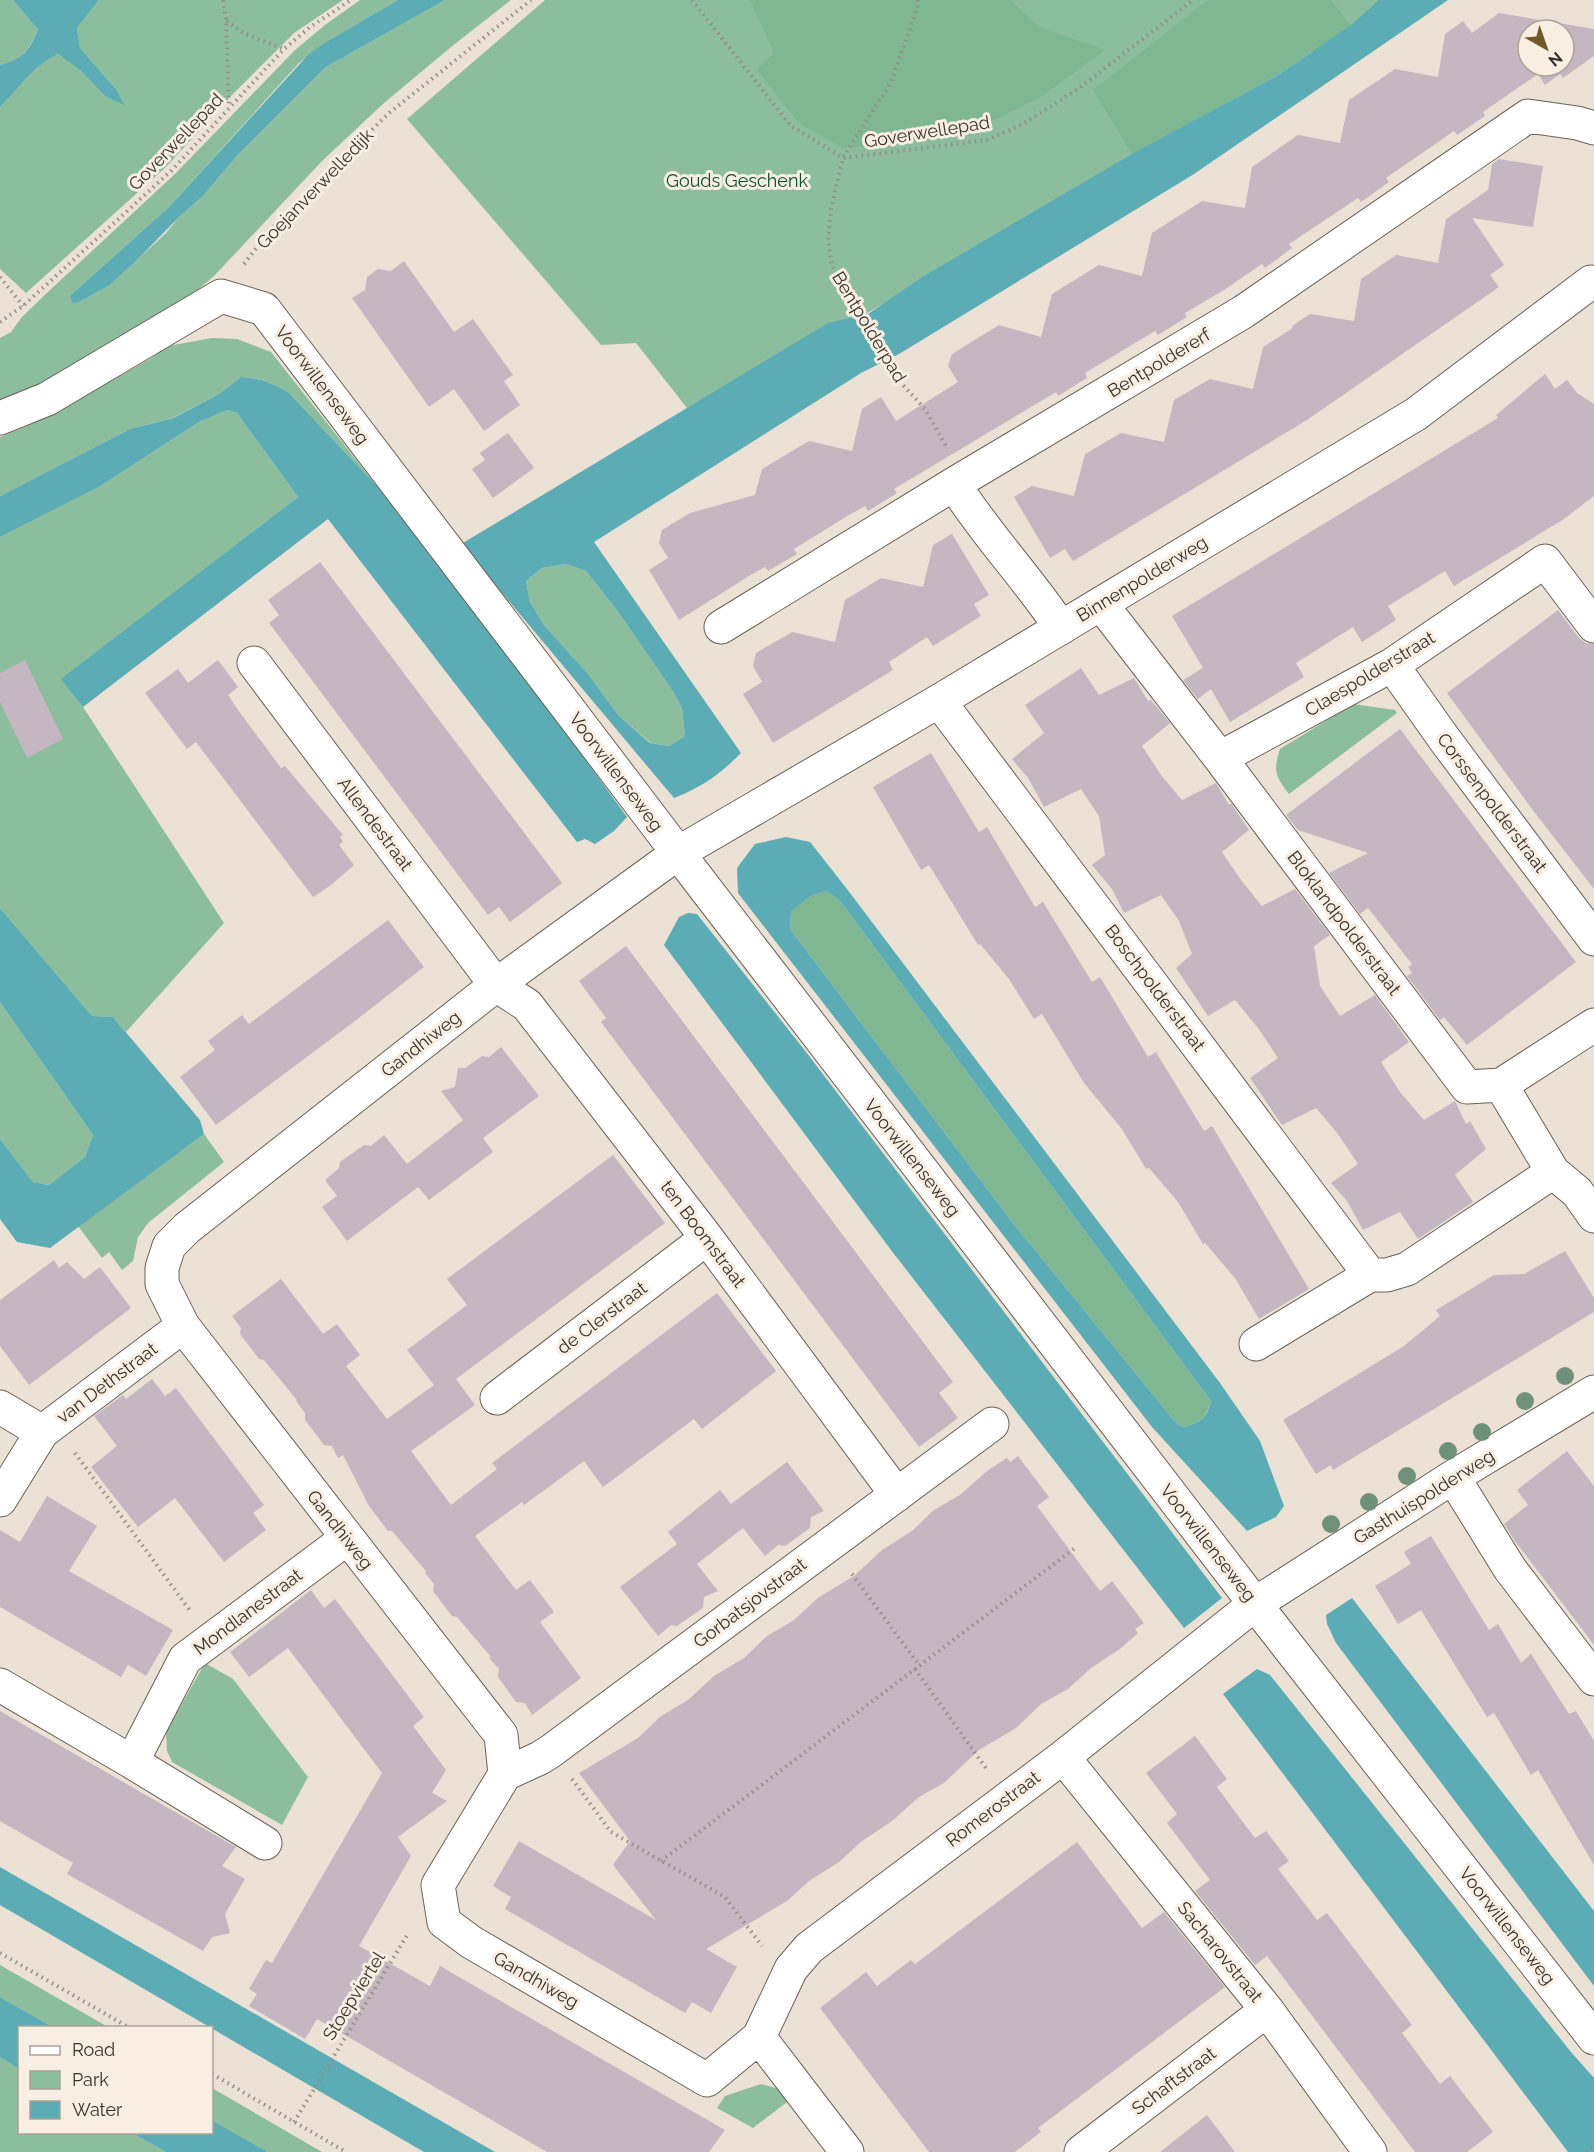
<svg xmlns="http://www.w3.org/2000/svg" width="1594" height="2152" font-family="Raleway,sans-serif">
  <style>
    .green { fill: #8cbd9d }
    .forest { fill: #7eb792 }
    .water { fill: #5bacb5; fill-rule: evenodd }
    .building { fill: #c5b7c1; fill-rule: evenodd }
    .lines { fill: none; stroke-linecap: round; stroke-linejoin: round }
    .street-casing { stroke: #6a6056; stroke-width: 35 }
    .secondary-casing { stroke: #6a6056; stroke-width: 35 }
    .path { stroke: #948d84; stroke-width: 4; stroke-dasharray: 1.5 4.5; stroke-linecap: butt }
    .street { stroke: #fff; stroke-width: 33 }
    .secondary { stroke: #fff; stroke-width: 33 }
    .tree { fill: #709179 }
    .labels { text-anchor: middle; stroke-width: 6; stroke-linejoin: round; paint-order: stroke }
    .street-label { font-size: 18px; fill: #35312c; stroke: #f9eee2 }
    .park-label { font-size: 18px; fill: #0a502e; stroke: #f9eee2 }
  </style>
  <rect width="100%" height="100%" fill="#ece1d5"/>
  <path class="green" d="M0,0h13l25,28c-9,23 -14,30 -38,37z
    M99,0h244l-49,33 -63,63 -65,71 -140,126 -26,-24v-162c22,-21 30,-39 58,-53l23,17 24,25 10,-8 -35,-40 -3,-20z
    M360,0h38l-74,43 -25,20 -130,144 -97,87 7,8 31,-17 56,-52 13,-16 24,-21 33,-39 90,-90 119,-67h66l-60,47 -67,56 -62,58 -108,115 -63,54 -151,74v-66l11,-6 11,-15 27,-26 127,-118 119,-123 30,-25z
    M545,0h855l-689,405 -7,-7 -17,10 -51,-65 -35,2 -194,-226z
    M212,338l25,1 34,13 105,133 -88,-93c-16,-9 -29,-14 -47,-15l-22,17 -47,24 -42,11 -130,67v-59l25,-10 81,-43 44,-25 18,-13z
    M227,410l10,3 61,84 -236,182 21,28 141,216 -98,109 -13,-15 -21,-1 -92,-108v-371l99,-50 100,-65z
    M566,564l20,7 33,42 53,77 10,18 3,28 -16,10 -18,-3 -32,-27 -31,-42 -44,-49 -14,-23 -4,-21 16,-13z
    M1353,704l42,6 2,3 -108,81c-14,-18 -16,-23 -9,-45z
    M0,1002l93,133 -8,22 -36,28 -16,-3 -33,-43z
    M204,1134l20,28 -76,61 -10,14 -5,24 -11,9 -13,-18 -7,6 -24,-32z
    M205,1663l28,16 75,98 -26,48 -110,-63 -5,-11 -1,-19z
    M0,1965l108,62h-55l-53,-30z
    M0,2057l19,12 1,63 112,1 34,19h-166z
    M761,2084l22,6 8,9 -38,29 -36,-20 8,-12z
    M212,2088l110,64h-54l-56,-32z"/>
  <path class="forest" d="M750,0h260l29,27 66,23 -63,46 -56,28 -57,16 -86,8 -44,-25 -42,-53 17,-18z
    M1208,0h123l20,25 -73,50 -146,79 -39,-64z
    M826,891l14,10 371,500c-6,18 -9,20 -27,26l-7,-3 -164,-201 -223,-294 1,-17 20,-16z"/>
  <path class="water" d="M13,0h86l-22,28 3,20 35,40 9,17 -19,-9 -24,-25 -23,-17c-28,14 -37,33 -58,53v-42c24,-7 29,-14 38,-36z
    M398,0h47l-119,67 -90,90 -33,39 -24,21 -42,43 -27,25 -31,17 -6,1 -3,-6 2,-3 97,-87 139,-152 16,-12z
    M1379,0h69l-254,174 -295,180 -38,19 -267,169 147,211c-22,22 -39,34 -67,45l-182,-217 -29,-38 365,-220 40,-9 56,-38 208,-122 146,-79 73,-50zM566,564l20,7 33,42 53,77 10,18 3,28 -16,10 -19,-3 -31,-27 -31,-42 -44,-49 -14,-23 -4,-21 16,-13z
    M241,377c18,1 31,6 47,15l88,93 94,116 157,216 -13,14 -19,13 -10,-5 -8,3 -249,-323 -245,188 -22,-28 237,-182 -61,-84 -10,-3 -28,12 -100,65 -99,50v-41l130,-67 43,-11 46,-24z
    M786,837l24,5 37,47 373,494 40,58 24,65 -8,11 -29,14 -95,-104 -414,-534 -1,-25 18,-24zM826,891l14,10 371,500c-5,18 -9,20 -27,26l-7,-3 -164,-201 -223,-294 1,-17 20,-16z
    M0,908l92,108 21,1 87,103 4,14 -154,114 -33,-6 -17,-23v-80l33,43 16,3 36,-28 8,-22 -93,-133z
    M688,913l9,1 109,138 416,546 -38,30 -293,-378 -227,-305 15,-28z
    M1352,1598l242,313v75l-258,-343 -9,-19 -1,-9z
    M1257,1669l13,6 301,377 23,26v74h-26l-345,-458z
    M0,1867l495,285h-71l-424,-247z
    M0,1997l53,30 -33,1 -1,41 -19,-12z
    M212,2120l56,32h-102l-34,-19 80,-1z"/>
  <path class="building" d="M1499,13l95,16v27l-31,22 -3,-4 -15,11 -7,-11 -55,38 2,4 -28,19 -3,-4 -68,47 3,4 -28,20 -3,-4 -69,46 3,4 -27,20 -3,-4 -38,26 -39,23 2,4 -29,18 -3,-4 -70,42 2,5 -29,18 -2,-4 -162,97 3,4 -29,18 -3,-5 -16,9 -55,34 3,5 -29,17 -3,-4 -16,9 -70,44 -30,-50 19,-12 -9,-15 3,-13 28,-17 65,-18 7,-26 47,-28 43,10 10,-42 19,-12 15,24 62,-39 -10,-16 4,-12 47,-29 42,12 11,-43 47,-29 43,11 10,-43 50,-32 43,7 7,-41 46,-32 42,8 9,-43 46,-31 43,8 7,-43 18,-13 9,12zM1528,30h36v36h-36z
    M1499,159l44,7 -10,61 -61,-9 32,47 -14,10 9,12 -192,133 -154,93 -80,48 -8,-12 -15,9 -36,-61 18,-11 42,10 11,-42 36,-21 43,9 10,-42 36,-21 43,10 10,-42 30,-19 -1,-2 18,-12 44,7 7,-42 35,-24 42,8 8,-44 42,-29 4,-26z
    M404,261l50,71 19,-13 40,56 -9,6 16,24 -36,26 -30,-42 -25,18 -77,-109 13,-8 2,-13 11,-8 13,2z
    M1545,374l10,15 12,-9 10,13 17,11v92l-30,23 -110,67 -9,-15 -57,35 8,14 -34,22 -9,-15 -57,36 8,14 -74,45 -19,-33 -13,10 -15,-19 20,-12 -31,-52 326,-198 -2,-3z
    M508,433l26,35 -41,30 -21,-29 13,-9 -5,-7z
    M952,534l37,61 -15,9 7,12 -48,30 -6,-9 -38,25 4,8 -120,73 -30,-49 19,-12 -9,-16 3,-13 36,-21 43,10 10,-42 36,-22 42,9 10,-42z
    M320,562l242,321 -52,39 -11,-15 -11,8 -219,-292 10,-8 -11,-15z
    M1558,610l21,28 7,5 8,1v245l-59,-76 -88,-120z
    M25,660l38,79 -36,19 -27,-56v-29z
    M218,660l20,27 -10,8 10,15 43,58 4,-2 58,69 -3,2 3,5 -4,3 15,20 -24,21 -17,11 -117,-155 -9,7 -42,-56 33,-24 10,14z
    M1081,668l18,27 35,-17 14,23 3,-1 19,23 -28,23 19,29 21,25 34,-17 13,22 2,-2 18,27 -27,22 19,28 21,26 33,-17 35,46 -16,11 6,40 20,30 35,-21 34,47 -28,20 19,30 24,28 31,-19 11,23 4,-3 16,28 -31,26 18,27 -55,37 -18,-27 -37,18 -16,-29 -16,-18 27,-19 -20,-30 -22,-26 -34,17 -32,-47 28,-20 -20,-30 -23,-28 -27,16 -32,-48 16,-14 -13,-33 -18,-26 -37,18 -12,-24 -20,-24 13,-10 -6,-39 -18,-27 -37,18 -16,-29 -16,-19 32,-26 -19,-28z
    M1400,729l176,233 -109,83 -23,-28 -4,3 -33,-44 5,-3 -4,-6 4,-3 -44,-56 -8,6 -31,-41 39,-20 -70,-23 -12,-15z
    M931,753l48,79 8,-5 48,80 8,-5 49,80 8,-5 48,80 8,-5 48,79 8,-5 97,163 -50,30 -24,-41 -30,-35 -2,1 -25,-42 -29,-34 -3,1 -24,-40 -38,-46 -42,-69 -8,5 -25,-40 -29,-35 -2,1 -49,-80 -8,5 -48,-83z
    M388,920l36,47 -69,54 -139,104 -36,-48 35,-27 -7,-9 34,-26 7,9z
    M626,946l327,436 -14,11 19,25 -39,29 -318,-425 5,-4 -27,-37z
    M501,1047l38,49 -56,42 10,14 -64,48 -11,-13 -71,54 -25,-34 15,-11 -12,-16 14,-12 1,-6 24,-17 7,1 13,-11 23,29 56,-44 -22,-29 14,-4 3,-19h7l17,-12 7,1z
    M613,1155l52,68 -209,156 19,26 -64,46 40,54 46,-36 -5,-6 225,-170 59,78 -74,58 -8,-10 -91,68 -19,-26 -60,44 -2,-3 -47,34 41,54 14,-10 24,32 -14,10 41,56 -49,37 -7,-12 -9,-1 -18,-25 1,-8 -10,-11 2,-1 -34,-40 -5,-1 -19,-25 1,-7 -9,-11 1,-2 -34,-40h-4l-19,-25 -26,-51 -5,3 -6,-12 -8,-1 -19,-25v-7l-9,-12 1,-1 -33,-40 -5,-1 -19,-25 1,-6 -9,-12 49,-37 42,55 14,-10 23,31 -14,11 41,53 47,-34 -27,-35 60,-45 -20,-26z
    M1565,1251l29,47v14l-261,158 -2,-5 -15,9 -33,-54 121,-74 36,-30 -4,-6 58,-35 30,-1z
    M54,1260l5,8 8,-6 17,17 16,-12 31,41 -102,77 -29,-39v-46z
    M152,1379l13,17 11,-8 88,117 -11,8 13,17 -42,32 -49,-64 -37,29 -47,-60 26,-21 -23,-30 29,-21 3,4z
    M1567,1451l27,35v159l-79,-104 -11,-17 24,-19 -11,-15z
    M1018,1456l31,41 -12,9 63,85 12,-10 32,42 -9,6 3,4 -18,16 -29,19 -23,21 -27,15 -25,24 -37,22 -35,33 -25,14 -27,24 -30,20 -23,21 -30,19 -22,20 -81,48 31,18 -26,46 -19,-11 -7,11 -180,-104 6,-12 -18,-11 26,-45 137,79 -43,-55 17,-24 -51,-68 59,-35 23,-22 27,-16 26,-24 30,-18 23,-22 27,-16 25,-23 35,-21 28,-26 30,-19 22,-21 26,-15 27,-24 20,-13 3,4z
    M787,1462l37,49 -13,6 -1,11 -25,18 -7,-1 -13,11 -22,-28 -46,36 21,27 -14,6 -1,11 -26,18 -6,-1 -13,11 -38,-49 57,-43 -9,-12 52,-42 11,14z
    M47,1496l50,30 -28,45 104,59 -27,46 -18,-11 -7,12 -121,-70v-77l20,12z
    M1431,1536l58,94 9,-6 23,39 10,-9 38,60 7,-3 18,30v124l-56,-95 -7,5 -37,-62 -7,4 -66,-107 -23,14 -23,-38 36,-22 -7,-12z
    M311,1590l13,18 11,-9 68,90 21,28 -11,9 33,44 -14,23 15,8 -49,36 13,19 -52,90 71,40 10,-20 285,164 -16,22h-162l-230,-133 -12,20 -56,-33 8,-12 -8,-5 17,-29 6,3 110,-190 -94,-125 -39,29 -19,-25z
    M0,1711l236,136 -14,19 23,13 -20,35 5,19 -18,4 -9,14 -136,-77 6,-11 -73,-42z
    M1195,1736l32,43 -10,8 19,26 19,25 11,-7 23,30 -11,8 20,26 19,25 10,-7 85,112 -10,8 38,51 10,-8 43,56 -26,20h-52l-148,-196 -12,9 -60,-74 15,-11 -43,-57 10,-9 -31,-41z
    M1077,1842l65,86 22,-16 61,75 -187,141 3,4 -26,20h-86l-109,-144 46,-36 11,14 34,-26 4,4z
    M1207,2115l28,37h-75z"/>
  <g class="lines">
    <g class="street-casing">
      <path id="street" d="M954,484c32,51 74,94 107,144
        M1101,604l119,154 247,329 34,-2 52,87 24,20 17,24
        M721,627l233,-143 289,-172 285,-196 49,7 17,5
        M254,663l242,322 31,20 180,233 190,257
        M1392,665l53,75 149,199
        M939,701l431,574h17l20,-6 146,-97
        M1220,758l172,-93 153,-104 49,65
        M1501,1085l93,-60
        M1256,1344l114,-69
        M497,1398l210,-160
        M0,1407l42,25 141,-106
        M1453,1477l57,92 84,110
        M0,1500l42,-68
        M0,1685l132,77 53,-103 161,-120
        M1063,1757l204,253 103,142
        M132,1762l133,81
        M505,1774l35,-16 11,-7 441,-327
        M759,2037l32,-68 18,-21 254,-191 192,-153 198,-127 141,-85
        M847,2152l-88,-115 -52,43 -236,-138 -27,-20 -6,-37 67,-111 -4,-39 -318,-409 -21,-42v-16l7,-22 18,-18 309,-243 182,-132 577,751 339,434
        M1081,2152l186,-142"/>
    </g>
    <g class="secondary-casing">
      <path id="secondary" d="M0,418l47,-19 174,-103 43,13 414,544 261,-152 477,-287 175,-132"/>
    </g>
    <path class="path" d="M223,0l3,20 3,86
      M692,0l98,125 53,33 144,-18 36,-16 55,-35 115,-89
      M918,0v6l-27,76 -48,76 -12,51 -3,32 4,24 9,21 51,87 33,36 21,37
      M227,21l16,12 41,16
      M244,264l26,-34 119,-117 142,-113
      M0,277l23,29
      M0,322l23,-16 148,-135 113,-122 26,-22 41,-27
      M75,1453l116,159
      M852,1574l67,91
      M915,1669l73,102
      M572,1779l39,53 114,65 37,49
      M661,1861l414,-313
      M0,1953l130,75
      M212,2074l134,78
      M294,2122l115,-190
      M1586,2152l8,-6"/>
    <use href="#street" class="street"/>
    <use href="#secondary" class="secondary"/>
  </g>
  <g class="tree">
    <circle cx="1565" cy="1376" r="9"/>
    <circle cx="1525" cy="1401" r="9"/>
    <circle cx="1482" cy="1432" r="9"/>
    <circle cx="1448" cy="1451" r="9"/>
    <circle cx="1407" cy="1476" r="9"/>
    <circle cx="1369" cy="1502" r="9"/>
    <circle cx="1331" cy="1524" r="9"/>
  </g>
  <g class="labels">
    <g class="street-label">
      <text transform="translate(927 132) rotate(-9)" y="6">Goverwellepad</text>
      <text transform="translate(176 142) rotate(-46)" y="6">Goverwellepad</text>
      <text transform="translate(315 189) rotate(-46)" y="6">Goejanverwelledijk</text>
      <text transform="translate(869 327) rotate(59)" y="6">Bentpolderpad</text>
      <text transform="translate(1159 363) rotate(-31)" y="6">Bentpoldererf</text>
      <text transform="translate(322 385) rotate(53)" y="6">Voorwillenseweg</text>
      <text transform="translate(1142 579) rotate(-31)" y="6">Binnenpolderweg</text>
      <text transform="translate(1370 674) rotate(-31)" y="6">Claespolderstraat</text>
      <text transform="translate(616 772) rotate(53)" y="6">Voorwillenseweg</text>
      <text transform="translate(1492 803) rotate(53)" y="6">Corssenpolderstraat</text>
      <text transform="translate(375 824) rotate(53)" y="6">Allendestraat</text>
      <text transform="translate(1344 923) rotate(53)" y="6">Bloklandpolderstraat</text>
      <text transform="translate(1155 988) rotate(53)" y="6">Boschpolderstraat</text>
      <text transform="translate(421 1044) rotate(-38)" y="6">Gandhiweg</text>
      <text transform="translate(912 1158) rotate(52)" y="6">Voorwillenseweg</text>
      <text transform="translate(703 1234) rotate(53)" y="6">ten Boomstraat</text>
      <text transform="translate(602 1318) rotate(-37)" y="6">de Clerstraat</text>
      <text transform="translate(107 1383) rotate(-37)" y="6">van Dethstraat</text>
      <text transform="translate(1424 1497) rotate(-32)" y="6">Gasthuispolderweg</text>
      <text transform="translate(340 1530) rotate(52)" y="6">Gandhiweg</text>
      <text transform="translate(1208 1543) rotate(52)" y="6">Voorwillenseweg</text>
      <text transform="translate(750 1603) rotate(-37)" y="6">Gorbatsjovstraat</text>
      <text transform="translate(248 1612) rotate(-37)" y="6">Mondlanestraat</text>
      <text transform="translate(993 1809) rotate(-37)" y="6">Romerostraat</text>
      <text transform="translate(1507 1926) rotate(52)" y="6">Voorwillenseweg</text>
      <text transform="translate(1220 1952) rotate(51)" y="6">Sacharovstraat</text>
      <text transform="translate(536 1980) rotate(30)" y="6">Gandhiweg</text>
      <text transform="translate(354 1996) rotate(-58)" y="6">Stoepviertel</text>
      <text transform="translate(1174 2081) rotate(-37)" y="6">Schaftstraat</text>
    </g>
    <g class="park-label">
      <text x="737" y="187">Gouds Geschenk</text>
    </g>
  </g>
  <rect x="18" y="2026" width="195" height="108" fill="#f9eee2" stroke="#aba299" stroke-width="1.5"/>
  <rect x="30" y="2046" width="30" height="9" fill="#ffffff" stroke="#aba299" stroke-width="1.5"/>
  <text x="72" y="2056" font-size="18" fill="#35312c">Road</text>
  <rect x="30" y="2071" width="30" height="18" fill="#8cbd9d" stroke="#aba299" stroke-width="1.5"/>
  <text x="72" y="2086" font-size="18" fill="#35312c">Park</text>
  <rect x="30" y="2101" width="30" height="18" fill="#5bacb5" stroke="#aba299" stroke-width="1.5"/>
  <text x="72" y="2116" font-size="18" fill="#35312c">Water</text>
  <g transform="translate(1546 48) rotate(140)"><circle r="28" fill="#f9eee2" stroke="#aba299" stroke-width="1.5"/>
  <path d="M0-4.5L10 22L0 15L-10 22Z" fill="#715929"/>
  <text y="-9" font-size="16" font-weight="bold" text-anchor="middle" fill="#35312c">N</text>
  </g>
</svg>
